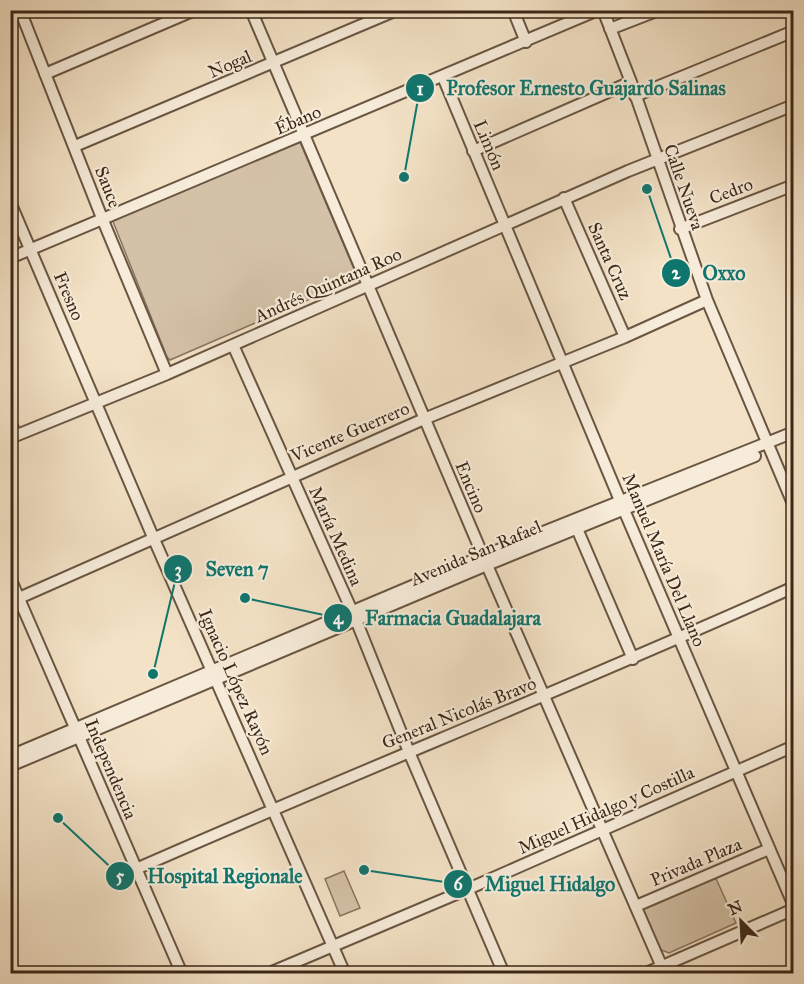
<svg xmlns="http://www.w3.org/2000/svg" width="804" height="984" font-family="'IM FELL Great Primer',serif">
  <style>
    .green { fill: #d4c2a8; stroke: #887460; stroke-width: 1.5 }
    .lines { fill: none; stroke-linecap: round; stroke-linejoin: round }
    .minor-casing { stroke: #695643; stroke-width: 14 }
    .minor { stroke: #f7ecda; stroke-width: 10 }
    .labels { text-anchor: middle; stroke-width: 4.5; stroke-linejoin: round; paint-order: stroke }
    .street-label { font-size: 18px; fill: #3b2717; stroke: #f7ecda }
    .leader { fill: none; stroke: #0f766e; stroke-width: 2 }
    .callout-dot { fill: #0f766e; stroke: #f7ecda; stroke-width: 2 }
    .mark-label { font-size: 18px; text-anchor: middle; font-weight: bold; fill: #fff }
    .callout-label { font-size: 20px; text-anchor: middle; font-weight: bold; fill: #0f766e; stroke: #f7ecda; stroke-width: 4.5; stroke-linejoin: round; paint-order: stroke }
  </style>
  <rect width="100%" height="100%" fill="#f3e2c6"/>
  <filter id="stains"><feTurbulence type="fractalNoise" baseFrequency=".00333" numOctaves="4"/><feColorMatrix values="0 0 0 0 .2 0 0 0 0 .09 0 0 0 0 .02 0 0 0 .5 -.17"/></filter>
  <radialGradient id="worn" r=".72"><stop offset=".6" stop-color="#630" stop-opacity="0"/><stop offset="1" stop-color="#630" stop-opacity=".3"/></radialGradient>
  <path class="green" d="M296,141l4,1 57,134 -3,4 -184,80 -3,-3 -55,-138z
    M344,871l16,37 -20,8 -15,-37z
    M714,874l22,49 -67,30 -8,-3 -18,-40 3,-7z"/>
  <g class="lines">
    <g class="minor-casing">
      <path id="minor" d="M20,10l82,208 65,156
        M251,10l232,546 182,418
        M513,10l13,32
        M603,10l28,72 76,218 87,206
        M610,29l49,-19
        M45,74l150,-64
        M443,77l181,433 170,396
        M635,96l159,-65
        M75,146l322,-136
        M473,151l158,-69
        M564,198l61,139
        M10,202l143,335 192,437
        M680,229l114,-44
        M10,258l588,-248
        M233,345l123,275 53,132 95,222
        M10,422l6,13
        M10,438l157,-64 461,-203 166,-66
        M575,524l58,135
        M10,578l172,396
        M10,602l414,-183 201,-82 82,-37
        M10,756l473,-200 311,-124
        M10,766l477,-201 268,-109
        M136,869c218,-96 440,-184 658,-282
        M636,906l133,-57
        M267,974l201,-85 326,-143
        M644,974l150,-65"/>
    </g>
    <use href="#minor" class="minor"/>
  </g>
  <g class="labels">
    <g class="street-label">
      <text transform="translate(230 64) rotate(-23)" y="6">Nogal</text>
      <text transform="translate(298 120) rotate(-23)" y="6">Ébano</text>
      <text transform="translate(489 145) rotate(67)" y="6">Limón</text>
      <text transform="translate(108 187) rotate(69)" y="6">Sauce</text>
      <text transform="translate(684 187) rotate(71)" y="6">Calle Nueva</text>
      <text transform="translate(731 191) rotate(-21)" y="6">Cedro</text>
      <text transform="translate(610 261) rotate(66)" y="6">Santa Cruz</text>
      <text transform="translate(328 285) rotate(-24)" y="6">Andrés Quintana Roo</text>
      <text transform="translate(69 296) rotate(67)" y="6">Fresno</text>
      <text transform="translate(350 432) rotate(-23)" y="6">Vicente Guerrero</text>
      <text transform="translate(471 487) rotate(67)" y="6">Encino</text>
      <text transform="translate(336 536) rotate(66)" y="6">María Medina</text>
      <text transform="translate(476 553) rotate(-23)" y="6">Avenida San Rafael</text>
      <text transform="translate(664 560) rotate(67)" y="6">Manuel María Del Llano</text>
      <text transform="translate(236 682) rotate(66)" y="6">Ignacio López Rayón</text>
      <text transform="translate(459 713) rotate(-22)" y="6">General Nicolás Bravo</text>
      <text transform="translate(111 769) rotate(67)" y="6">Independencia</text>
      <text transform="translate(606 810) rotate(-24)" y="6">Miguel Hidalgo y Costilla</text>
      <text transform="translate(696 862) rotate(-23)" y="6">Privada Plaza</text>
    </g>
  </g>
  <path class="leader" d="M404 177L420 88M647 189L676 273M153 674L178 569M245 598L338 618M58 818L120 876M364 870L458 884"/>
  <g class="callout-dot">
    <circle cx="404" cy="177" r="6"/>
    <circle cx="647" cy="189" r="6"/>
    <circle cx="153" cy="674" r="6"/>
    <circle cx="245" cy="598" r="6"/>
    <circle cx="58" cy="818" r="6"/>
    <circle cx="364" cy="870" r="6"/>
    <circle cx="420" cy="88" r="15"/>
    <circle cx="676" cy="273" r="15"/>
    <circle cx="178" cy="569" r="15"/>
    <circle cx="338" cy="618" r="15"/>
    <circle cx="120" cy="876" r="15"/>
    <circle cx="458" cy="884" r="15"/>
  </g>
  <g class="mark-label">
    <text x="420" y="95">1</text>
    <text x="676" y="279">2</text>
    <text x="178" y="576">3</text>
    <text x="338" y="624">4</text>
    <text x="120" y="882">5</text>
    <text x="458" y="890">6</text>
  </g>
  <g class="callout-label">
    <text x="586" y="95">Profesor Ernesto Guajardo Salinas</text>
    <text x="724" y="280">Oxxo</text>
    <text x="237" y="576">Seven 7</text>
    <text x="453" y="625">Farmacia Guadalajara</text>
    <text x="225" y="883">Hospital Regionale</text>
    <text x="550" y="891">Miguel Hidalgo</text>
  </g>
  <rect width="804" height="984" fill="none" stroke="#f3e2c6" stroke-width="36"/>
  <rect x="12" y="12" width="780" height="960" fill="none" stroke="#3b2717" stroke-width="3"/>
  <rect x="18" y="18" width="768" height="948" fill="none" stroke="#3b2717" stroke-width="1.5"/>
  <g transform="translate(741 921) rotate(336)" stroke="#f7ecda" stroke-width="4.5" paint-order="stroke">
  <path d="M0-4.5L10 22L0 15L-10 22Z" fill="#3b2717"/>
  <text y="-9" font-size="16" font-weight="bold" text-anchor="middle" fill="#3b2717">N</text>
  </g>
  <rect width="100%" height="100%" filter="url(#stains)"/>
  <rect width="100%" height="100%" fill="url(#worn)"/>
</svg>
